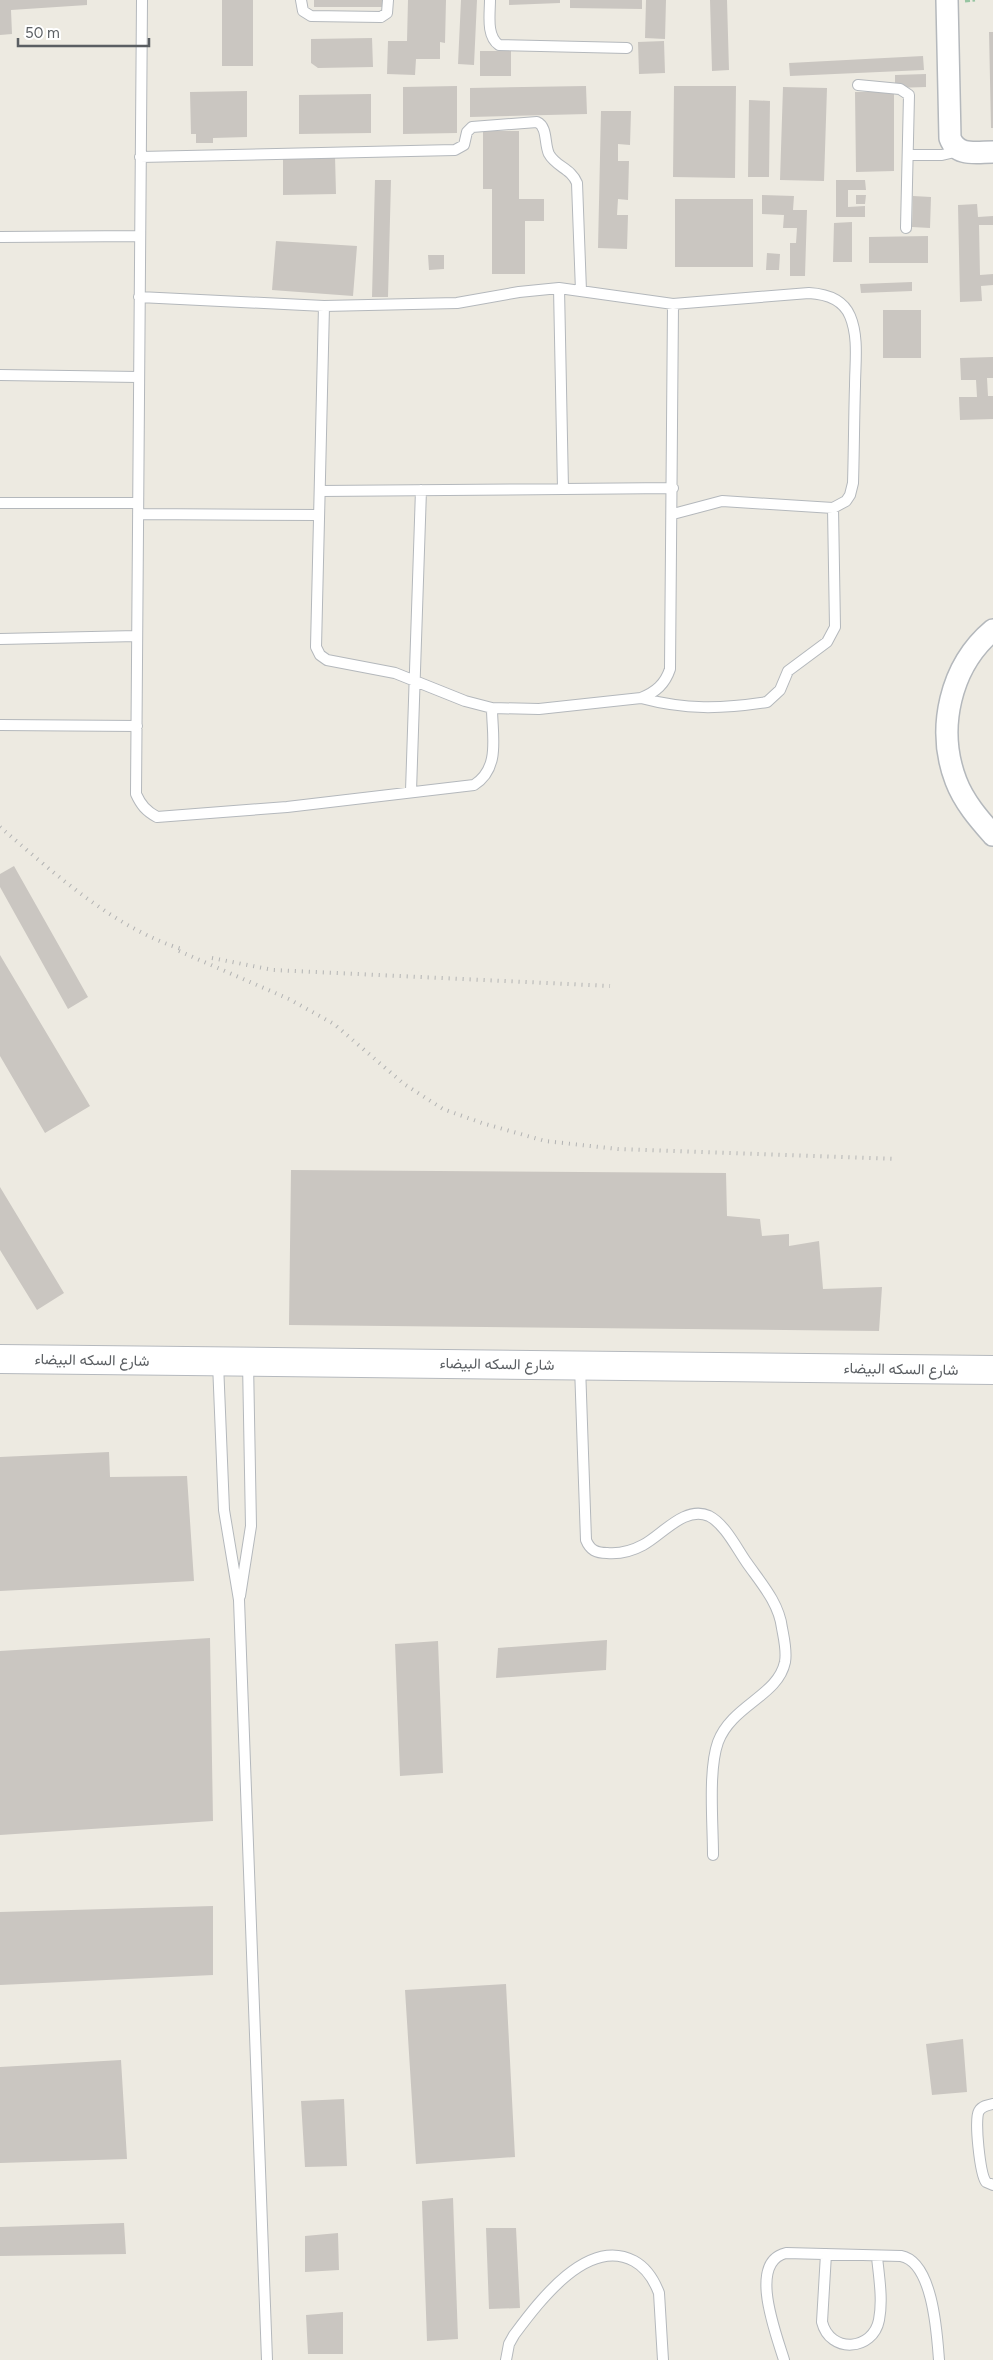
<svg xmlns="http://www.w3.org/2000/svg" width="993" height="2360" font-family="Figtree,Vazirmatn,sans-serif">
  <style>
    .building { fill: #cac6c1 }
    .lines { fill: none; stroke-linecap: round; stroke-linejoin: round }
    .lane-casing { stroke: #b4b8bc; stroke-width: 12 }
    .street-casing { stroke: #b4b8bc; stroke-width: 24 }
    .secondary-casing { stroke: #b5b9be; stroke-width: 30 }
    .path { stroke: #97c5a2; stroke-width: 3; stroke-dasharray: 5 2.5; stroke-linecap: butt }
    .lane { stroke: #fff; stroke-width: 10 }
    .street { stroke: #fff; stroke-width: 21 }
    .secondary { stroke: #fff; stroke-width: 28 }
    .rail { stroke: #b2b3b3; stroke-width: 4; stroke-dasharray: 1 6; stroke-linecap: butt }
    .labels { text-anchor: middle; stroke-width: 4; stroke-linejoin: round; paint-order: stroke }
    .street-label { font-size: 15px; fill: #5a5e62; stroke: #fff }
  </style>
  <rect width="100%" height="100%" fill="#edeae1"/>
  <path class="building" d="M0,0h87v5l-76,5 1,24 -12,1z
    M222,0h31v66h-31z
    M314,0h70v7h-70z
    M408,0h38l-1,43 -5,-1v17h-24l-1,16 -28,-1 1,-33h19z
    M461,0h16l-3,65 -16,-1z
    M509,0h51v3l-51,2z
    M570,0h72v9l-72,-1z
    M646,0h20l-1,39 -20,-1z
    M710,0h17l2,70 -17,1z
    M989,32h4v96h-2z
    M372,38l1,29 -55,1 -7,-5v-24z
    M664,41l1,32 -26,1 -1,-32z
    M480,51h31v25h-31z
    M923,56l1,14 -134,6 -1,-13z
    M926,74v13l-31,1v-13z
    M457,86v47l-54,1v-47z
    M586,86l1,28 -117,3v-29z
    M674,86h62l-1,92 -62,-1z
    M783,87l44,1 -3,93 -44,-1z
    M247,91v46l-34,1v5h-17v-9h-5l-1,-42z
    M855,92h39v79l-38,1z
    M371,94v39l-72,1v-39z
    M749,100l21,1 -1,76h-21z
    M601,111h30l-1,34 -12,-1v17h11l-1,39 -10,-1 -1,16h11l-1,34 -29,-1z
    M483,131h36v68h25v22h-19v53h-33v-85h-9z
    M283,156h52l1,38 -53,1z
    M375,180h16l-3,117h-16z
    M836,180h29l1,10h-18v17l17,-1v11h-29z
    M762,195l32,1 -1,14h14l-2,66h-15v-33h6l1,-15h-14l1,-13 -22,-1z
    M856,195h10l-1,9h-9z
    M913,196l18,1 -1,31 -18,-1z
    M675,199h78v68h-78z
    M977,204l1,13 15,-1v9h-14l1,50 13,-1v11l-12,1 1,15 -22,1 -2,-97z
    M852,222v40h-19l1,-39z
    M928,236v27h-59v-26z
    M276,241l81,5 -4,50 -81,-6z
    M767,253l13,1 -1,16h-13z
    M428,255h16v14l-15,1z
    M912,282v9l-51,2 -1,-9z
    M883,310h38v48h-38z
    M993,357v21h-6l1,18h5v23l-33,1 -1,-23h18l-1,-17h-15l-1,-22z
    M14,866l74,131 -20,12 -68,-122v-13z
    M0,955l90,151 -45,27 -45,-77z
    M291,1170l435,3 1,43 33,3 2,17 27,-2v12l30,-5 4,48 59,-2 -3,44 -590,-6z
    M0,1187l64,106 -27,17 -37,-60z
    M109,1452l1,25 77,-1 7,105 -194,10v-134z
    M210,1638l3,183 -213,14v-184z
    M607,1640l-1,30 -110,8 2,-30z
    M438,1641l5,132 -43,3 -5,-132z
    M213,1906v69l-213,10v-73z
    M506,1984l9,173 -99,7 -11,-174z
    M963,2039l4,53 -35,3 -6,-51z
    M121,2060l6,99 -127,4v-96z
    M344,2099l3,67 -42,1 -4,-66z
    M453,2198l5,141 -31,2 -5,-140z
    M124,2223l2,31 -126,2v-29z
    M486,2228h30l4,80 -31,1z
    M338,2233l1,37 -34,2v-36z
    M343,2312v42h-35l-2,-39z"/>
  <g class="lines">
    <g class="lane-casing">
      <path id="lane" d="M142,0l-6,794c5,11 10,17 21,23l130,-10 187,-22c27,-17 18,-50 18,-77
        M301,0l2,11 8,5 70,1 6,-4 1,-13
        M490,0c0,14 -4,36 9,45l128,3
        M858,85l42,4 9,6 -3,133
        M908,155h34l17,-4
        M140,157l315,-7 9,-5 3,-13 5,-5 65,-5c11,5 7,22 12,32 7,13 22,14 28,29l4,108
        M0,237l140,-1
        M559,288l4,201
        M139,297l185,9 133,-3 62,-11 40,-4 114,16 136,-11c17,1 34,6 41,23 9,21 5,48 5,70 -1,32 -1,64 -2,97l-3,12 -4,6 -13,7 -111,-7 -49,13
        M324,306l-8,341 4,8 7,5 68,13 70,28 27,7 47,1 102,-11c15,-6 24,-14 29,-29l3,-365
        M0,375l138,2
        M320,491l353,-3
        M0,503h138
        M138,514l181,1
        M0,639l137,-3
        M641,698c45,12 80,11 126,4l13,-12 8,-19 39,-29 8,-15 -2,-119
        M0,725l137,1
        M411,791l10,-301
        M218,1363l6,147 15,90 28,760
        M580,1366l6,174c4,10 10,13 21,13 12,1 25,-2 36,-8 19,-10 42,-40 66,-29 16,8 28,33 38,47 14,20 32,40 35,65 2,11 5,23 3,34 -7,34 -53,43 -67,80 -10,28 -5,81 -5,113
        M240,1596l11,-70 -3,-164
        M993,2104c-5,1 -11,2 -14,7 -5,8 1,63 7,71l7,3
        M826,2254l-4,68c8,32 51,29 57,-2 4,-20 0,-43 -2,-63
        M506,2360l3,-16 5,-9c24,-32 73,-99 120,-74 13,7 20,19 25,32l4,67
        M784,2360c-7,-24 -37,-98 2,-107l115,3c32,6 36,78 38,104"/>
    </g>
    <g class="street-casing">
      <path id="street" d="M947,0l3,138c7,19 26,14 43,14
        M993,630c-43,36 -57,99 -37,151 8,21 23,38 37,54"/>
    </g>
    <g class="secondary-casing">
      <path id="secondary" d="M0,1359l993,11"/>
    </g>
    <path class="path" d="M965,1l10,-1"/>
    <use href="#lane" class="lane"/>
    <use href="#street" class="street"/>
    <use href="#secondary" class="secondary"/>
    <path class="rail" d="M0,827c54,46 116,103 185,123
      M179,951l110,48 45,25 70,60 39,25 39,14 63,18 73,8 277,10
      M212,958l61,12 337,16"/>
  </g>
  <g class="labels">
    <g class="street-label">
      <text transform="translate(92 1360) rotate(1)" y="5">شارع السكه البيضاء</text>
      <text transform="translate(497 1364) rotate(1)" y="5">شارع السكه البيضاء</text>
      <text transform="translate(901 1369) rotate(1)" y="5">شارع السكه البيضاء</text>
    </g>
  </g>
  <path d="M18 38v8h131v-8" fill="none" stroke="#5a5e62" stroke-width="2.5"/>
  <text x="25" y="38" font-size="15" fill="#5a5e62" stroke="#ffffff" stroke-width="4" paint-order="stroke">50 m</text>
</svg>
